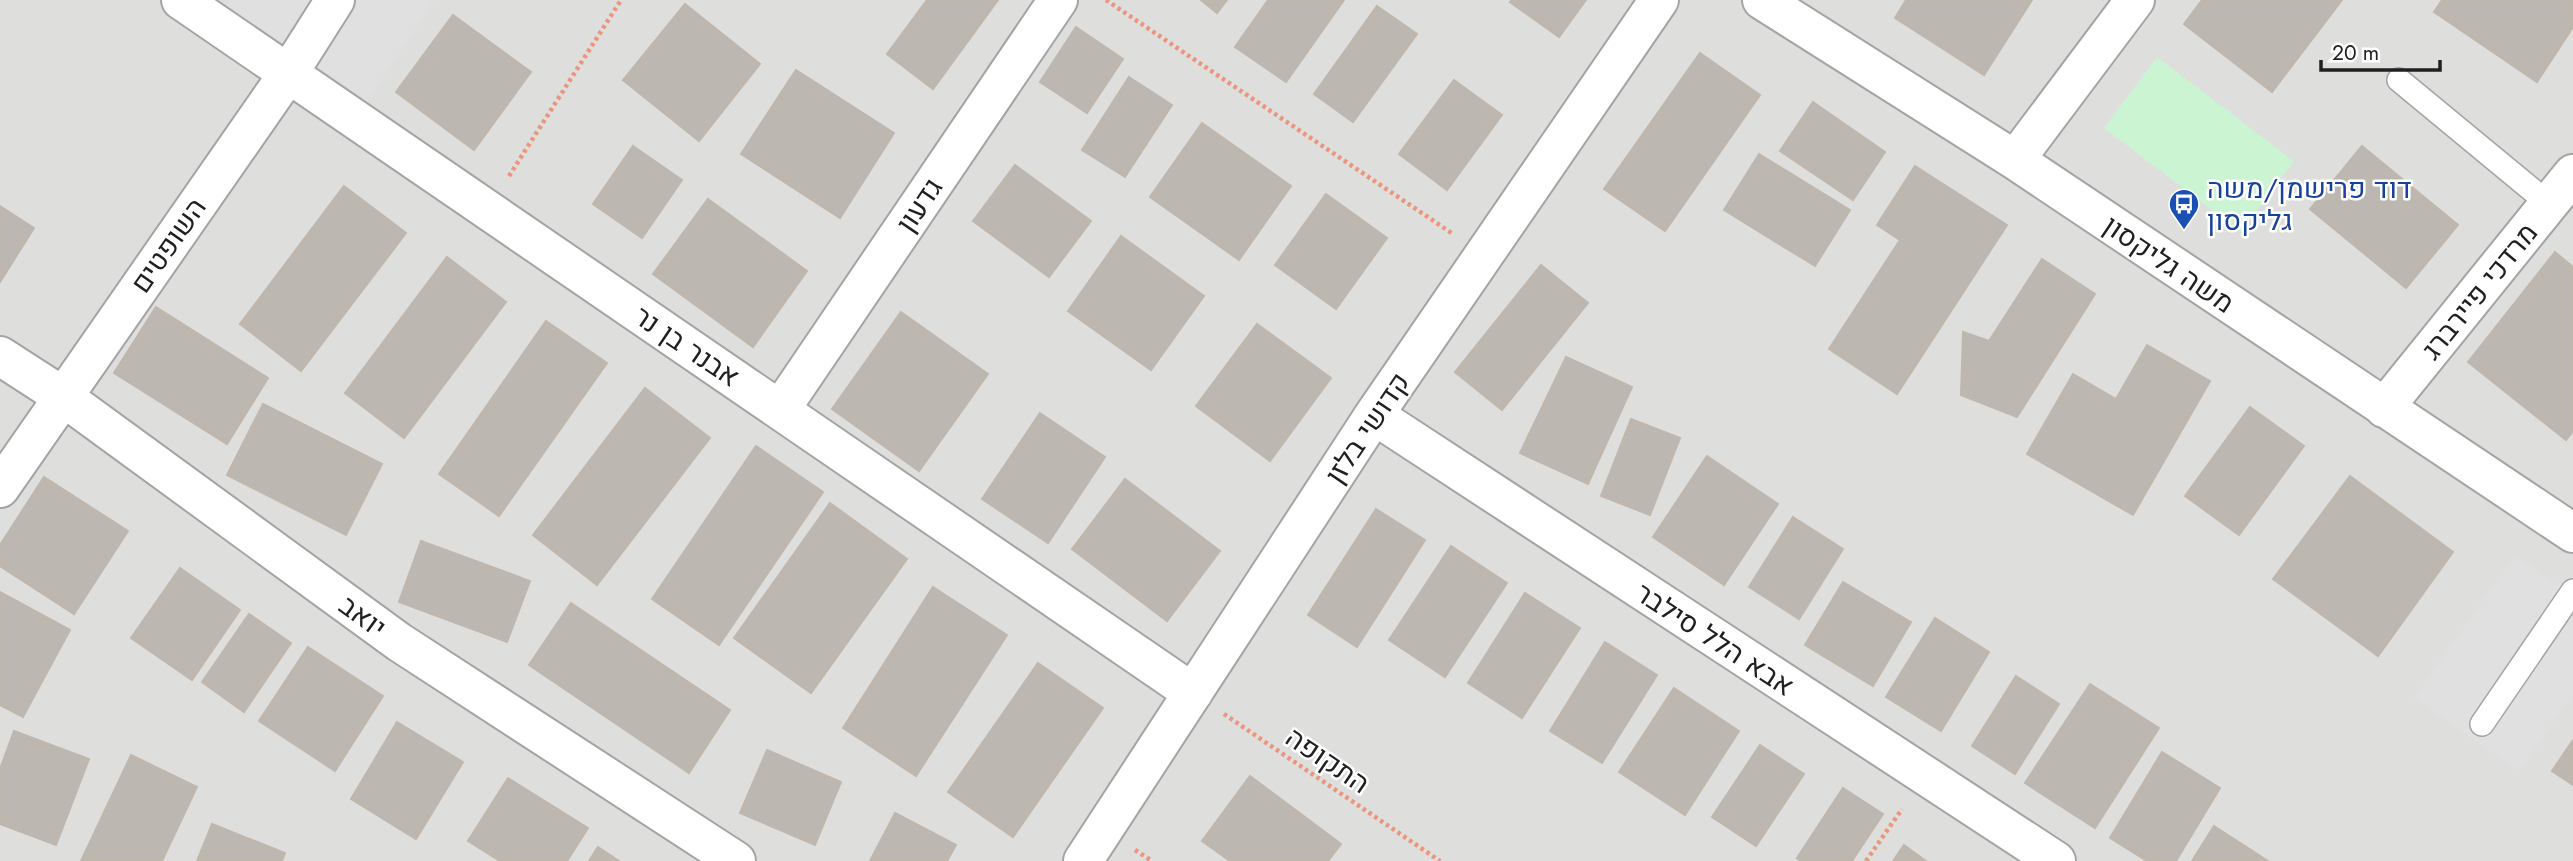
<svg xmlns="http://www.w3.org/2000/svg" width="2573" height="861" font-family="Jost,Heebo,sans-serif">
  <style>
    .residential { fill: #dededd }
    .park { fill: #caf4d2 }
    .parking { fill: #e0e0e0 }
    .building { fill: #bdb7b1; stroke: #c0b7ac; stroke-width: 2 }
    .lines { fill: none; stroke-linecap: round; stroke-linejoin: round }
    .lane-casing { stroke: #a4a4a4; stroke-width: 26 }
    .street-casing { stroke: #a4a4a4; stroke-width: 42 }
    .path { stroke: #eb957d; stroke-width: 4.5; stroke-dasharray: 3.5 3.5; stroke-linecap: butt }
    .lane { stroke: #fff; stroke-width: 23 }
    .street { stroke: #fff; stroke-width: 38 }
    .labels { text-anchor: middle; stroke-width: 5; stroke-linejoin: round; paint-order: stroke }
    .transit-label { font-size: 28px; fill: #164399; stroke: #fff; text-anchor: start }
    .street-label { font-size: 28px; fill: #202020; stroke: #fff }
  </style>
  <rect width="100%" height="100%" fill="#f0eee8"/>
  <path class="residential" d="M0,0h2573v861h-2573z"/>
  <path class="park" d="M2157,57l137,104 -53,71 -137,-104z"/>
  <path class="parking" d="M231,0h203l-66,100 -141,-94z
    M2515,555l58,40v99l-54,77 -105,-73z"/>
  <path class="building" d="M927,0h71l-65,89 -46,-35z
    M1201,0h26l-10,13z
    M1268,0h76l-58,82 -51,-35z
    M1512,0h74l-27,37 -49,-35z
    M1906,0h126l-48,75 -89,-57z
    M2202,0h140l-70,92 -88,-68z
    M2442,0h131v27l-36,55 -103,-70z
    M685,4l75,60 -61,77 -76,-61z
    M1377,6l40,28 -64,88 -39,-28z
    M453,15l78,57 -57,78 -78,-58z
    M1076,27l47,32 -36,54 -47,-31z
    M1700,53l60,42 -95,136 -61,-42z
    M796,70l98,63 -54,85 -99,-64z
    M1129,77l43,28 -47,72 -43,-27z
    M1454,80l48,35 -55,75 -48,-36z
    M1813,102l72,50 -32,48 -73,-49z
    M1202,123l89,63 -52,74 -89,-63z
    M633,146l49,34 -40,58 -49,-34z
    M2362,146l96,79 -52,63 -96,-79z
    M1759,154l91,56 -35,56 -91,-56z
    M1015,165l76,56 -42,56 -76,-56z
    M1915,166l92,59 -110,169 -68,-45 71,-109 -23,-15z
    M344,186l62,47 -105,138 -61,-47z
    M1326,194l61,44 -51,71 -61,-44z
    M708,199l99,72 -54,76 -100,-73z
    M0,206l34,22 -34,54z
    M1121,236l83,60 -53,74 -83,-59z
    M2555,252l18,15v164l-7,9 -98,-78z
    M447,257l59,45 -102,136 -59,-45z
    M2042,259l53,35 -78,123 -56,-22 2,-63 26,9z
    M1541,265l47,38 -86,107 -47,-38z
    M156,307l112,71 -41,66 -113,-71z
    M901,312l87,62 -69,97 -87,-62z
    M546,321l61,42 -108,153 -60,-42z
    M1257,324l74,54 -61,83 -74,-55z
    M2147,345l63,36 -77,134 -106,-61 46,-80 43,25z
    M1566,357l66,30 -44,97 -68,-31z
    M645,388l65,50 -113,147 -64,-50z
    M263,404l119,60 -36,71 -119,-60z
    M2250,407l54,39 -65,89 -54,-39z
    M1040,413l65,44 -57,86 -66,-44z
    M1631,419l49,19 -30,77 -49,-19z
    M756,446l67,46 -104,153 -67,-46z
    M1707,456l71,48 -54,81 -71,-48z
    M2350,476l103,76 -75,104 -105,-77z
    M44,477l84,54 -54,83 -74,-48v-21z
    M1125,479l95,72 -53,70 -95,-72z
    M830,503l77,56 -96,134 -77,-55z
    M1376,509l49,31 -68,107 -49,-32z
    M1793,517l50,32 -44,70 -50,-32z
    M421,541l109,40 -23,61 -108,-40z
    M1451,546l56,37 -62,94 -56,-37z
    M180,568l60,42 -48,70 -61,-42z
    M1843,582l68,40 -38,64 -68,-41z
    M933,587l74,48 -91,141 -73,-48z
    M0,592l70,38 -47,87 -23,-12z
    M1525,593l55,35 -58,90 -54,-35z
    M571,603l159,107 -41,63 -160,-108z
    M249,614l42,29 -47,69 -42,-30z
    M1935,618l54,34 -48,79 -55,-34z
    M1605,642l52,33 -55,88 -52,-32z
    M308,647l75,49 -48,75 -76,-50z
    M1038,663l65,45 -90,129 -65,-45z
    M2016,676l43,28 -44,70 -43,-28z
    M2090,684l69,44 -64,100 -70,-45z
    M1674,688l65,43 -54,84 -66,-43z
    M397,722l66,40 -47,77 -65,-40z
    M14,731l75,28 -33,86 -56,-21v-55z
    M2573,740v45l-21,-14z
    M1760,745l44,29 -48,72 -44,-29z
    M767,750l74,32 -26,63 -75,-32z
    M2162,752l58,36 -44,73h-29l-37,-23z
    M131,755l66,32 -35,74h-81z
    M1250,776l91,68 -13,17h-98l-28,-20z
    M508,778l80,50 -21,33h-67l-32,-20z
    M1843,788l40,26 -31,47h-51l-4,-3z
    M895,813l61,32 -9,16h-77z
    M212,824l73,29 -3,8h-85z
    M2214,826l54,35h-76z
    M1904,845l22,16h-33z
    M598,847l21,14h-30z"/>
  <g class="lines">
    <g class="lane-casing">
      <path id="lane" d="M2399,80l150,124
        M2482,724l91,-133"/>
    </g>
    <g class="street-casing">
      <path id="street" d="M181,0l1012,693
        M1762,0l253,160 558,373
        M2015,160l120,-160
        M0,356l62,40 337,246 337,219
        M2384,408l189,-234
        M780,410l278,-410
        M1374,415l682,446
        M0,488l288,-414 47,-74
        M1083,861l291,-446 285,-415"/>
    </g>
    <path class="path" d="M1106,0l347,234
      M509,176l112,-176
      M1224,714l216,147
      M1135,850l17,11
      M1866,861l36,-52"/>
    <use href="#lane" class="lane"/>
    <use href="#street" class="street"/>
  </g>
  <defs>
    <g id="bus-pin" transform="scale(1.575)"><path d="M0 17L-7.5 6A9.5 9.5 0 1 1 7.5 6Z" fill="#1a4fb4" stroke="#fff"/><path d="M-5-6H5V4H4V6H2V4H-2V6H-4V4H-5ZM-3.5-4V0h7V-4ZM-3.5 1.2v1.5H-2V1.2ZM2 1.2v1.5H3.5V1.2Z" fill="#fff"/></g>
  </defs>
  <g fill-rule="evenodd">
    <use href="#bus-pin" x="2184" y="204"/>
  </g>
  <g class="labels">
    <g class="transit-label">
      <text x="2207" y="198">דוד פרישמן/משה<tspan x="2207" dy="32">גליקסון</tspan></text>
    </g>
    <g class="street-label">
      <text transform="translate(919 205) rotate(-56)" y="10">גדעון</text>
      <text transform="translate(168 245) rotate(-55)" y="10">השופטים</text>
      <text transform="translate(2169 264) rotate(34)" y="10">משה גליקסון</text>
      <text transform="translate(2479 291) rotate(-51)" y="10">מרדכי פיירברג</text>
      <text transform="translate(687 346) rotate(34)" y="10">אבנר בן נר</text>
      <text transform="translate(1367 428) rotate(-56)" y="10">קדושי בלזן</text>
      <text transform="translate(363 616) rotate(36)" y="10">יואב</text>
      <text transform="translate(1715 639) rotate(33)" y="10">אבא הלל סילבר</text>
      <text transform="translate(1328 760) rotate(34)" y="10">התקופה</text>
    </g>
  </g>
  <path d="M2321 60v10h119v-10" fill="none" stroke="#202020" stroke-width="3.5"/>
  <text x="2332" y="60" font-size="21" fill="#202020" stroke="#ffffff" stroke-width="5" paint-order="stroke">20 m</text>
</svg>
